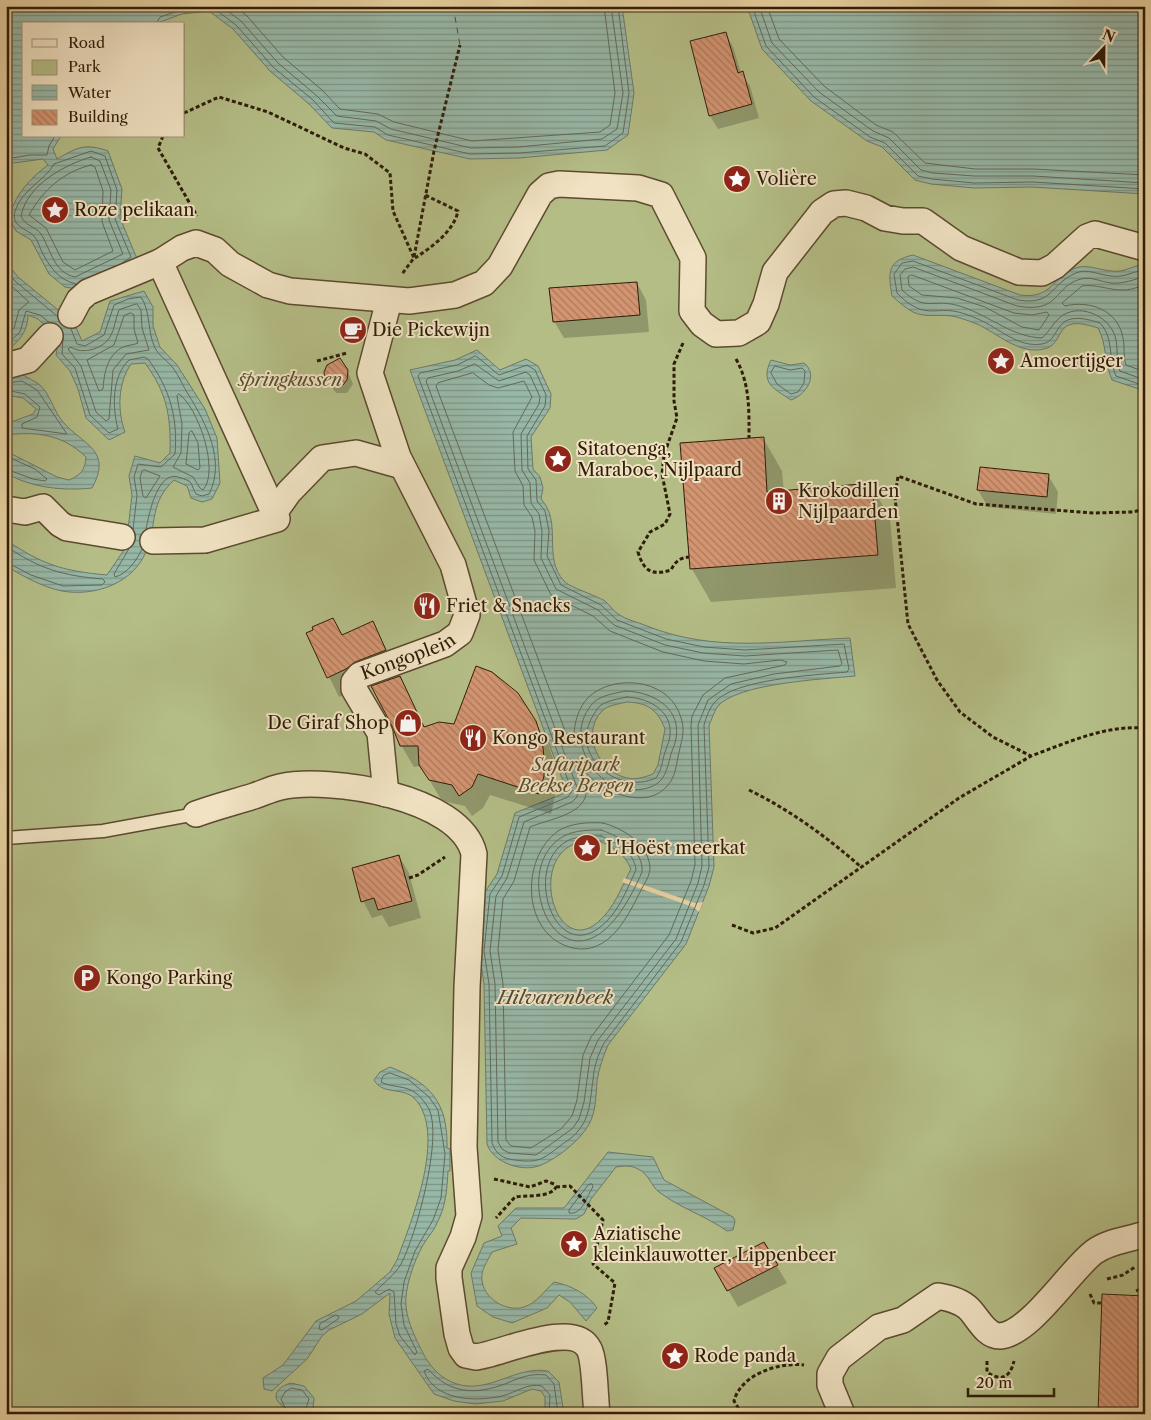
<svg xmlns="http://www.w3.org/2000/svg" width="1151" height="1420" font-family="'Libre Caslon Text',serif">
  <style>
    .green { fill: #b4bd86; stroke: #726d48; fill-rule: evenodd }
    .water { fill: url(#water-rules); stroke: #6d7968; fill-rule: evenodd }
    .pier { fill: #e8d2a1 }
    .shadow { fill: #0003 }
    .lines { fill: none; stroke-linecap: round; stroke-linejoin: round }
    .shore { stroke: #636a58; stroke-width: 1 }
    .ferry { stroke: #4e4b38; stroke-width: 1; stroke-dasharray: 6 5; stroke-linecap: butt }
    .building { fill: url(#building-back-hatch); stroke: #2f1d09 }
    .lane-casing { stroke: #5d4a2f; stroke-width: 15 }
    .street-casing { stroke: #5d4a2f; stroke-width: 28 }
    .path { stroke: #2f1d09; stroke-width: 3; stroke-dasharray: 4 2.5; stroke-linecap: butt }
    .lane { stroke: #f0e2c2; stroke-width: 12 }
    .street { stroke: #f0e2c2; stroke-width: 25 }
    .labels { text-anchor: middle; stroke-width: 4; stroke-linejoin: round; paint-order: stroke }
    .poi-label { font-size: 18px; fill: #2f1d09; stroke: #f0e2c2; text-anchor: start }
    .park-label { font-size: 18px; font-style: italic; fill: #574d2e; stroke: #f0e2c2 }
    .street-label { font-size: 18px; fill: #2f1d09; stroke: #f0e2c2 }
    .water-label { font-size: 19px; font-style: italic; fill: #4e4b38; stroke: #f0e2c2 }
  </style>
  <defs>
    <pattern id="water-rules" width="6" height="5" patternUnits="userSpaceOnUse" patternTransform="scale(1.25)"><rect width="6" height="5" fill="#97b7a7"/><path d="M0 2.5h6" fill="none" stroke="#7c9486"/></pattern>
    <pattern id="building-back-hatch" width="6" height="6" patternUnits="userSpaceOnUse" patternTransform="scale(1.25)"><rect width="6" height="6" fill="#d39471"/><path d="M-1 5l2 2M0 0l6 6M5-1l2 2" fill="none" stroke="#ac785b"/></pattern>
  </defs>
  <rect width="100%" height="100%" fill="#e8d2a1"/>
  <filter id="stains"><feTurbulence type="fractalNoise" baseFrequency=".004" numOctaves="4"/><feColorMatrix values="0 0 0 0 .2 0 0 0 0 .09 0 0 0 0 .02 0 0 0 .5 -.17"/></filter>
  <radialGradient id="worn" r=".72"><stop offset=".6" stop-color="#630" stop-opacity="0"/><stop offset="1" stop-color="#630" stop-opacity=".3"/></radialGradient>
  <path class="green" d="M6,6h1139v1408h-1139zM24,24h160v112h-160z"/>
  <path class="water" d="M6,6h616l12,87 -6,42 -21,15 -88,8 -49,1 -84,-19 -12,-8 -42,-4 -23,-24 -39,-33 -37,-42 -24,-18 -27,3 -27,10h-131v112h37l-8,13 4,10c21,-12 28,-16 51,-8l14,38 -2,29 18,43 -61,28 -12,-2 -16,-13 -18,-34 -15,-9 -7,-13c5,-22 21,-40 39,-53l-5,-6 -37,5z
    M747,6h398v188l-113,-7 -58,1 -43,-4 -16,-4 -33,-33 -15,-6 -56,-40 -49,-52z
    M913,255l107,40c30,4 30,-14 53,-26 12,-6 25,1 38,2 14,2 23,-6 34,-7v127l-33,-11c-8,-19 -5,-35 -14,-52 -47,-16 -31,16 -54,21 -25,6 -47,-16 -67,-25 -8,-3 -18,-7 -26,-8 -13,-2 -26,2 -38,-4 -8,-4 -15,-11 -21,-16 -4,-24 -5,-35 21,-41z
    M6,262l12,15 56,46 8,18 18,-9 10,-31 34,-10 9,16v19l7,21 17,18 28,44 12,29 3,45 -8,16 -10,3 -11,-4 -4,-12 -13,-6c-24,22 -17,42 -27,69 -12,34 -52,48 -85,42 -20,-4 -39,-15 -56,-25v-26c37,25 57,31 101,35l19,-28 6,-52 -3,-19 6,-20 25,7 10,-10c1,-37 -3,-60 -25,-90l-14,1c-13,19 -14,46 -6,68l-16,8 -23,-22 -8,-29 -8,-18 -14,-16 3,-16 -21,-20 -10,-4c0,16 -9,27 -22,36l2,-35 -2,-2z
    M477,350l23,20 26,-11 12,7 13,28 -1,14 -19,29 2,32 7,8 3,11 -2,11c22,24 1,58 23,82 5,6 31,14 41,20 5,4 8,10 13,13 8,6 20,8 29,12 68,27 132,15 203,12l5,38c-30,3 -119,7 -138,31 -3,5 -5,12 -8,18l5,142 -5,19 -23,58 -78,101c-5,12 -9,23 -11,36 -1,15 -1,32 -9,45 -9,15 -30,32 -47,39 -17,8 -48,-2 -54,-21l-3,-160 -5,-33 6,-59 12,-18 18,-61 52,-21 -157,-422 45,-10zM627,702c21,1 30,7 38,27l-7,36 -5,9c-8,3 -17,6 -26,4 -28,-6 -47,-44 -25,-67 6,-6 17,-7 25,-9zM600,841c15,8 24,12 31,28 -10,19 -17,40 -34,54 -40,32 -66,-55 -27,-77 8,-5 21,-4 30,-5z
    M771,360l19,5 14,-2c15,12 2,32 -13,37 -18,-12 -31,-17 -20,-40z
    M23,375c5,3 12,6 17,10 10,9 14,27 23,37 20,23 50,28 29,66 -28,3 -61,0 -86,-15v-22l51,26 12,3c12,-5 16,-10 17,-23 -23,-22 -48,-26 -80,-22v-11l27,-10 3,-5 -13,-11 -17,-3v-16z
    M390,1067c41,16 58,36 57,81l3,1v22h-2c-1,18 -2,35 -11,52 -3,8 -10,15 -14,22 -9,16 -19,44 -17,62 2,17 10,32 17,46 9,18 24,31 44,33 29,2 52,-20 81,-15l11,11 5,32h-19v-17l-4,-6 -9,-2 -29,12 -28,3 -21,-3 -20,-7 -39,-56 -6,-24 1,-21 -28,21 -33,16 -7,6 -15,23 -35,32 -8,-2 -1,-11 20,-13 33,-44 40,-20 34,-29 7,-12c14,-38 51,-128 17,-162 -12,-11 -32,-3 -40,-18l6,-8z
    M608,1152l45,5 11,23 69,37 2,4 -2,9 -6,1c-21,-15 -47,-23 -68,-39 -8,-6 -10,-18 -21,-23 -7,-4 -14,-3 -22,-2l-25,32 -7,15 -8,5 -55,-1 -10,10 6,16 -25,8c-3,6 -9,15 -10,22 -3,22 23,39 42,33 13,-4 20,-16 30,-25 16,3 34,12 43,26l-11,13 -16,-19 -11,-7 -12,13 -35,15 -19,-6 -16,-11 -6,-33 13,-30 18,-7 -4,-10 18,-18h48z
    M291,1383l13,3 10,12 -1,10c-25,12 -56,-15 -22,-25z"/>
  <path class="pier" d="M624,878l71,25 8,-1 -4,10 -6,-5 -71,-25z"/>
  <path class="shadow" d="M725,33l8,14 8,26 9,13 9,32 -41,11 -8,-13z
    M637,283l9,17 3,32 -85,6 -10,-17z
    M347,370l6,14 -6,9h-11l-10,-14z
    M763,438l19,33 2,21 87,-7 19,33 6,70 -185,14 -19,-33 -10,-125z
    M1048,475l10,17 -2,22 -68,-7 -10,-17z
    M372,622l24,47 -57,28 -31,-63 34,2z
    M399,677l26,51 110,-6 13,22 6,17 1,36 -4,17 -61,-19 -7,13 -11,8 -7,-10 -23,-5 -21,-35 -7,1 -13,-22z
    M399,856l10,17 12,45 -32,9 -7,-12 -10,3 -9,-17z
    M763,1243l24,40 -49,24 -22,-38z"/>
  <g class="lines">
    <path class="shore" d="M211,6l26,20 36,41 40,33 21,23 41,4 13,8 82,19 49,-1 86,-7 18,-13 6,-40 -11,-87
      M221,6l20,15 37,42 39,33 20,20 39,5 15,8 80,19 47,-1 84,-8 15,-10 6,-36 -12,-87
      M234,6l13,10 36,41 39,33 18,19 38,5 16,8 78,19 128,-9 10,-7 5,-32 -11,-87
      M752,6l14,40 48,51 56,40 15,6 33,33 14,3 42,4 59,-1 112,7
      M759,6l13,37 47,49 54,39 16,7 32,32 12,3 41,3h59l112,7
      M767,6l12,33 45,47 52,39 17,7 32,31 50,6h58l112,6
      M156,24l4,-7 21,-7 23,-4
      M91,157l9,4 11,29 -2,30 14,34 -48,23c-21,-4 -24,-27 -34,-43 -6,-8 -16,-8 -20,-18 6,-31 43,-51 70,-59z
      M6,159l24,-4h17l2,-9 6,-10
      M91,165l4,2 8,24 -1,31 11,29 -38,19 -12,-8 -17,-34 -17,-13c14,-25 34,-43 62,-50z
      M1145,269c-12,3 -22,9 -34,7 -12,-1 -24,-8 -35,-3 -26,11 -23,33 -58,27l-105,-39 -11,2 -8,11 3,19c5,5 11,11 18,14 12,7 25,2 38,4 8,1 18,5 25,8 21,9 40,29 64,25 21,-3 8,-38 58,-21 14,15 8,35 16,53l29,10
      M6,270l9,11 42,35
      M912,275l102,38 18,2 15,-3 2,3 -10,15 -17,-3 -37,-20 -28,-9 -35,-3 -13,-9 -1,-9z
      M1145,276c-11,4 -22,8 -34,7 -10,-1 -20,-7 -30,-4 -28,7 -20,35 -64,27l-104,-39 -8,2 -5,6 2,15c24,22 29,9 54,15 31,8 54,32 86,33 8,-7 12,-17 21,-23 20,-12 49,3 53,25 2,11 0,21 4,31l25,9
      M6,281l23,21 -10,8 -5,18 -8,10
      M76,284c-18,-4 -27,-18 -35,-34 -2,-4 -3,-10 -7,-14 -8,-8 -23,-9 -19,-25 7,-22 31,-31 39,-47l37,-13 14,5 12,34 -2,29 16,38 -9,6
      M1145,284c-26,14 -41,-1 -63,2l-20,17 3,3c25,-6 53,4 58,32 2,9 0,18 3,27l19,7
      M137,304l4,6 1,18 7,22 -23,4 -13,16 -4,49 -3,2 -10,-9 -15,-46 -13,-17 3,-2c11,8 32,2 39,-10 5,-8 5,-18 9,-27z
      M131,313l3,2v14l4,14c-4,2 -10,2 -15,4 -16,8 -19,27 -20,42l-4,2 -12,-31 27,-15 10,-29z
      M71,329l6,15 8,2 19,-11 10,-30 14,-6 13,-2c10,15 6,34 14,51 4,8 13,13 18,20 6,8 10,18 15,26 18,29 38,67 21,100l-7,2 -6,-2c-2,-3 -3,-7 -5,-11 -2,-3 -7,-4 -10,-5 -23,-11 -32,36 -35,51
      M63,338l-1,16 13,14 15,47 19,18 9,-4c-6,-22 -6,-53 11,-69l15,-3 4,2c22,30 30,59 27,95l-14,13 -23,-3 -4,13 3,18 -4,35
      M6,345l14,-13 6,-21 14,4 10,8
      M476,356l23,19 28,-10 8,5 11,25 -1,11 -18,30 1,33 8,11 1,21 8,10 4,20 -2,25 14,29 40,20 16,15 49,19 38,8 41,3 99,-6 5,25 -2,3c-32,3 -114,7 -133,31 -5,6 -8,15 -10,22l5,142 -5,18 -23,57 -77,101c-6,12 -10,23 -11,37 -3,18 -2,36 -15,51 -4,6 -12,10 -18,15 -18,14 -22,17 -45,14 -12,-1 -19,-6 -23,-17l-3,-159 -5,-33 6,-57 12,-18 17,-59 49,-20 4,-6 -154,-415 2,-3 37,-8z
      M475,364l24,17 27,-9 4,3 10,22 -1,7 -18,30 1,36 8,13 1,20 8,11 3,17 -1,27 15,31 42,21 16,15 51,20 38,8 42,3 93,-6 4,14 -2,2 -66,8 -43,10 -23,16 -10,25 4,141 -4,17 -22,56 -78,101 -8,18 -6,44 -5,17 -6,9 -37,27 -27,-2 -7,-4 -4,-7 -3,-158 -5,-33 6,-55 11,-18 17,-56 48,-20 5,-5 1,-7 -152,-409 2,-3 30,-7z
      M775,366l15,4 12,-2 3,3 -1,12 -6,9 -7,2 -14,-10 -6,-11z
      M473,373l16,12 9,3 26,-7 8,16 -19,35 2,39 8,15 1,19 8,12 3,14 -1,29 17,35 42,21 17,15 53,21 41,9 40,3 36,-4 7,2 -2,3 -60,13 -22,17 -11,21 -1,9 4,140 -4,16 -22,54 -78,102 -8,18 -6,45 -5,16 -11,13 -30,19 -20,-2 -5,-6 -3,-156 -5,-34 5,-51 11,-18 16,-54c16,-7 53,-12 56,-33 1,-8 -5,-15 -5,-22l4,-1c16,22 63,40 83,14 7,-8 8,-18 10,-28 4,-20 9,-27 0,-47 -15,-31 -62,-35 -87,-15 -14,12 -18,32 -17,49h-4l-134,-358 2,-3z
      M6,383l16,-2 15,9 30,44 -45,-6v-4l15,-7 3,-10 -15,-13 -19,-4
      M179,394c19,13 41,77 24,96l-3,-2 -7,-11 -20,-10 8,-14 1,-29 -5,-28z
      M192,431l6,12 2,25 -2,2 -12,-6 3,-31z
      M6,456l29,13 12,10 -2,2 -12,-2 -27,-10
      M145,470l15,6 -14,22 -3,-2 -3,-18 2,-7z
      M6,546c33,23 58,30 97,33l2,3 -3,3 -39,1 -32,-11 -25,-13
      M130,547l-16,27 1,3c12,-3 22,-17 27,-28
      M626,691c29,1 58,19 49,52 -1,4 -3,7 -4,11 -5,18 -6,31 -28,35 -46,9 -83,-52 -49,-87 8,-7 22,-9 32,-11z
      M627,697c24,1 49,16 42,44 -1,4 -3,7 -4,11 -3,10 -3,17 -9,26 -40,18 -88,-24 -62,-64 2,-3 4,-7 7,-9 8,-5 17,-6 26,-8z
      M603,823c20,5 45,21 47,44 0,8 -4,14 -8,21 -13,26 -32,68 -69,60 -52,-12 -53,-90 -15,-117 12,-8 31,-9 45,-8z
      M601,830c18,6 43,20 41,42 -68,158 -144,0 -78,-36 11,-6 26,-6 37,-6z
      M601,836c15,7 33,15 35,34 -10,21 -18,44 -37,58 -46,34 -76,-62 -32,-87 9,-5 24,-5 34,-5z
      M390,1073l19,7 20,17 9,13 7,44 -4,44 -8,22 -18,31 -11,31 -3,22 3,21 13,27 -2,3 -15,-19 -4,-12 -2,-32 -5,-3 -10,6 -4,-3c9,-10 19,-16 26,-28 15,-28 42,-126 28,-155 -3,-5 -8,-12 -12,-15 -10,-9 -25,-6 -36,-12l2,-6z
      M592,1184l1,3c-7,10 -10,28 -24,26v-3l19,-25z
      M336,1315l3,2 -1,2 -16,11 -3,-1 1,-5z
      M288,1414l-7,-15 4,-7 6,-4 11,2 7,9 -5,15
      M549,1414l1,-19 -8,-9c-15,-3 -25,6 -40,10 -27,6 -67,5 -78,-25l4,-2c22,25 47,26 77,15 14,-6 25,-11 41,-9l8,9 4,30"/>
    <path class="ferry" d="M453,6l7,39"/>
  </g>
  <path class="building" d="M726,32l12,41 5,-2 9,33 -43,12 -19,-75z
    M637,282l3,33 -87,7 -4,-34z
    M340,358l8,12 -1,10 -4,5h-13l-5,-5 -1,-8 3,-7z
    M764,437l3,55 105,-9 6,72 -188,14 -10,-126z
    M980,467l69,7 -2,23 -70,-7z
    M333,618l9,17 31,-14 13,29 -31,12 -9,7 -19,9 -21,-45 7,-3 -1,-3z
    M476,666l16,6 26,21 18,28 6,18 2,18v19l-5,18 -61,-20 -6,13 -13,9 -7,-11 -23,-5 -10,-15 -1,-19h-18l-8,-20 -21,-40 29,-10 24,51 15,-5 15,2z
    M399,855l13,46 -34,9 -4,-12 -13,4 -9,-34z
    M764,1242l14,23 -51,26 -13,-23z
    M1102,1294l43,2v118h-47z"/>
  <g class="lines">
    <g class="lane-casing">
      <path id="lane" d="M6,838l97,-7 93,-17"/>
    </g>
    <g class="street-casing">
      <g id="street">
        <path d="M71,315l8,-15 9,-8 72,-30 22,-14 14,-5 19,7 15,14 38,21 22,6 119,10 46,-6 29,-12 16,-17 40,-72 9,-8 10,-2 79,4 23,7 32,63 -1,53 10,13 14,10 23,-1 19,-11 8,-18 9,-32 47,-60 12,-8 12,-1 20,5 19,10 18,3h20l38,27 58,24 23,1 13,-7 32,-29 8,-3 50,14"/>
        <path d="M6,366l22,-6 22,-24"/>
        <path d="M6,509l19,3 18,-5 17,17 7,4 55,9"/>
        <path d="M274,513l15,-21 33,-34 34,-5 46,13"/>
        <path d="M153,541l52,-1 72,-21 -117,-257"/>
        <path id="s1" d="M386,794l-6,-61 -26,-44v-7l6,-7 85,-31 15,-11 7,-18 -14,-50 -55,-108 -28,-84 17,-65v-8"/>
        <path d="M196,814c19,-7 39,-12 58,-18 9,-3 17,-7 26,-9 48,-11 181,9 194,67l-7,133 -3,160 5,69 -6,21 -14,31v10l8,56 4,14 5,7 10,2c25,-3 98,-38 113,-8 6,11 6,49 8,65"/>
        <path d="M842,1414l-12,-29v-11l9,-16 40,-31 24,-7 35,-24c10,2 20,4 29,11 10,8 17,29 33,29 30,-2 71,-67 94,-84 15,-11 34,-12 51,-18"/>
      </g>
    </g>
    <path class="path" d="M184,113l35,-16 49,15 76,36 21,6 25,19 3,38 21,47 -12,16
      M163,136l-5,12 39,68
      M414,257l20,-106 26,-106
      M415,258c17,-11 39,-27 43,-47l-33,-16
      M683,343l-9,21v37l3,17 -13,37 -2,19 8,40 -5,10 -15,8 -12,20c6,19 13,24 33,18 4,-8 8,-12 18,-13
      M736,359c14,25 13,51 13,79
      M317,361l30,-8
      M1145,509l-12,3 -39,1 -118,-9 -78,-28 -3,21 13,127 29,56 23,32 33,25 38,19c38,-14 74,-31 114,-28
      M749,790c41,20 78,47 112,77
      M409,878l9,-3 27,-18
      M732,925l21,8 22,-5 184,-130 72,-42
      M494,1179l36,8 16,-6 8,3 2,3c-5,11 -30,8 -41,10l-19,21
      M556,1187l14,-1 33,34 -10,44 22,19 -7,39 -4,3
      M1140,1263l5,17
      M1107,1279l16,-4 12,-8
      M1136,1291l9,-4
      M1090,1294l4,9h7
      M987,1361v11c14,10 23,6 27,-11
      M742,1414l-8,-13c7,-27 45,-39 70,-36"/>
    <use href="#lane" class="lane"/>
    <use href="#street" class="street"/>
  </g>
  <defs>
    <g id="sight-disc" transform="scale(1.4375)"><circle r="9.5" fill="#8f2418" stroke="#f0e2c2"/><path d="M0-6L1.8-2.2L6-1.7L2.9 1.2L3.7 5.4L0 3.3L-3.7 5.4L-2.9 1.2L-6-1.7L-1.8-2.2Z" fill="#fff"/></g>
    <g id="cafe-disc" transform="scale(1.4375)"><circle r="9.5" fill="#8f2418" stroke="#f0e2c2"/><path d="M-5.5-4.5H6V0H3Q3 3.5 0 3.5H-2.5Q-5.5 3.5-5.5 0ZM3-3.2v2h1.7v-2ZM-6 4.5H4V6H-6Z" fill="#fff"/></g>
    <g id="building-disc" transform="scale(1.4375)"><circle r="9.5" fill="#8f2418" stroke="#f0e2c2"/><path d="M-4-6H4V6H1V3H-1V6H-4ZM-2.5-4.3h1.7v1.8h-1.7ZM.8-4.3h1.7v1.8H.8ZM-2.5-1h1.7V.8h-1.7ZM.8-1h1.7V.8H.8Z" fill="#fff"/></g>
    <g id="restaurant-disc" transform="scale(1.4375)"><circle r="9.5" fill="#8f2418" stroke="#f0e2c2"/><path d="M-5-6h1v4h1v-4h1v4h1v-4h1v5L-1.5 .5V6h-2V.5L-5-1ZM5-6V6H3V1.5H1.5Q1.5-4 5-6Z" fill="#fff"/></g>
    <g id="shop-disc" transform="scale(1.4375)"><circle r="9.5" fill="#8f2418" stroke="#f0e2c2"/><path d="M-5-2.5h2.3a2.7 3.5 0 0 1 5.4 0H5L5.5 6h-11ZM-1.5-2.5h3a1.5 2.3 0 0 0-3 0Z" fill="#fff"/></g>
    <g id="parking-disc" transform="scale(1.4375)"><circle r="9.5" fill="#8f2418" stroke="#f0e2c2"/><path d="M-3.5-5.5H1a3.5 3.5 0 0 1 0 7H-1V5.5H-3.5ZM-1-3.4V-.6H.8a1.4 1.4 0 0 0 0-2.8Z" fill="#fff"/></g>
  </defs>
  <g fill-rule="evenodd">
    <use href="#sight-disc" x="737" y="179"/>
    <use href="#sight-disc" x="55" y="210"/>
    <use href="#cafe-disc" x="353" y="330"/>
    <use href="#sight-disc" x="1001" y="361"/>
    <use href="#sight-disc" x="558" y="459"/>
    <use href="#building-disc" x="779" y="501"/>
    <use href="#restaurant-disc" x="427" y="606"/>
    <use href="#shop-disc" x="408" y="723"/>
    <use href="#restaurant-disc" x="473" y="738"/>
    <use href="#sight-disc" x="587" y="848"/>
    <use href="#parking-disc" x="87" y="978"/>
    <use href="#sight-disc" x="574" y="1244"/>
    <use href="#sight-disc" x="675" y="1356"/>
  </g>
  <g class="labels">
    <g class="poi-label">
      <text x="756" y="185">Volière</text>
      <text x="74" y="216">Roze pelikaan</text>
      <text x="372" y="336">Die Pickewijn</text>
      <text x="1020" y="367">Amoertijger</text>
      <text x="577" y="455">Sitatoenga,<tspan x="577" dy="21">Maraboe, Nijlpaard</tspan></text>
      <text x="798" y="497">Krokodillen<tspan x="798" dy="21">Nijlpaarden</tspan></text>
      <text x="446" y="612">Friet &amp; Snacks</text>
      <text x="389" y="729" text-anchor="end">De Giraf Shop</text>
      <text x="492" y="744">Kongo Restaurant</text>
      <text x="606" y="854">L'Hoëst meerkat</text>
      <text x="106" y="984">Kongo Parking</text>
      <text x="593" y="1240">Aziatische<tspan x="593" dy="21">kleinklauwotter, Lippenbeer</tspan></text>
      <text x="694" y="1362">Rode panda</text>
    </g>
    <g class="park-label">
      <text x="290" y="386">springkussen</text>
      <text x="576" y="771">Safaripark<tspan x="576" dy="21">Beekse Bergen</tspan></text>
    </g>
    <g class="street-label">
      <text dy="6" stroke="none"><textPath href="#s1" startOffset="180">Kongoplein</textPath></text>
    </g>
    <g class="water-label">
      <text x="555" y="1004">Hilvarenbeek</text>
    </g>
  </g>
  <rect width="1151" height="1420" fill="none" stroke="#e8d2a1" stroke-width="25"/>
  <rect x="8" y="8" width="1136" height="1405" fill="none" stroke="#2f1d09" stroke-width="2.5"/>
  <rect x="12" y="12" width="1126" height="1395" fill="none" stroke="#2f1d09"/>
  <rect x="22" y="22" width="162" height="115" fill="#f0e2c2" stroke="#a39378"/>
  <rect x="32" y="39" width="25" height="8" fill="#f0e2c2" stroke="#a39378"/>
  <text x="68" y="48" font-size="15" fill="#2f1d09">Road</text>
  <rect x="32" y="60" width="25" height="15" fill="#b4bd86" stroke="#a39378"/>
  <text x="68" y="72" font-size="15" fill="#2f1d09">Park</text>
  <rect x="32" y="85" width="25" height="15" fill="url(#water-rules)" stroke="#a39378"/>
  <text x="68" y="98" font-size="15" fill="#2f1d09">Water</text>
  <rect x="32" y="110" width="25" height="15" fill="url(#building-back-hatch)" stroke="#a39378"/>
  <text x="68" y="122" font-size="15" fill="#2f1d09">Building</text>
  <g transform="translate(1104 48) rotate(22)" stroke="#f0e2c2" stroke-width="4" paint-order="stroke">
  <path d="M0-4L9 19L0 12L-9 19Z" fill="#2f1d09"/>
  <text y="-8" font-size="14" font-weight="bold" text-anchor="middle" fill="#2f1d09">N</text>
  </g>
  <path d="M968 1388v8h86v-8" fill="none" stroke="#2f1d09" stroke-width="2.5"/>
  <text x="976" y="1388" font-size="15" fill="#2f1d09" stroke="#f0e2c2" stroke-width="4" paint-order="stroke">20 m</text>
  <rect width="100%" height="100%" filter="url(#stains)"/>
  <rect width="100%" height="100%" fill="url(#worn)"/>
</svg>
